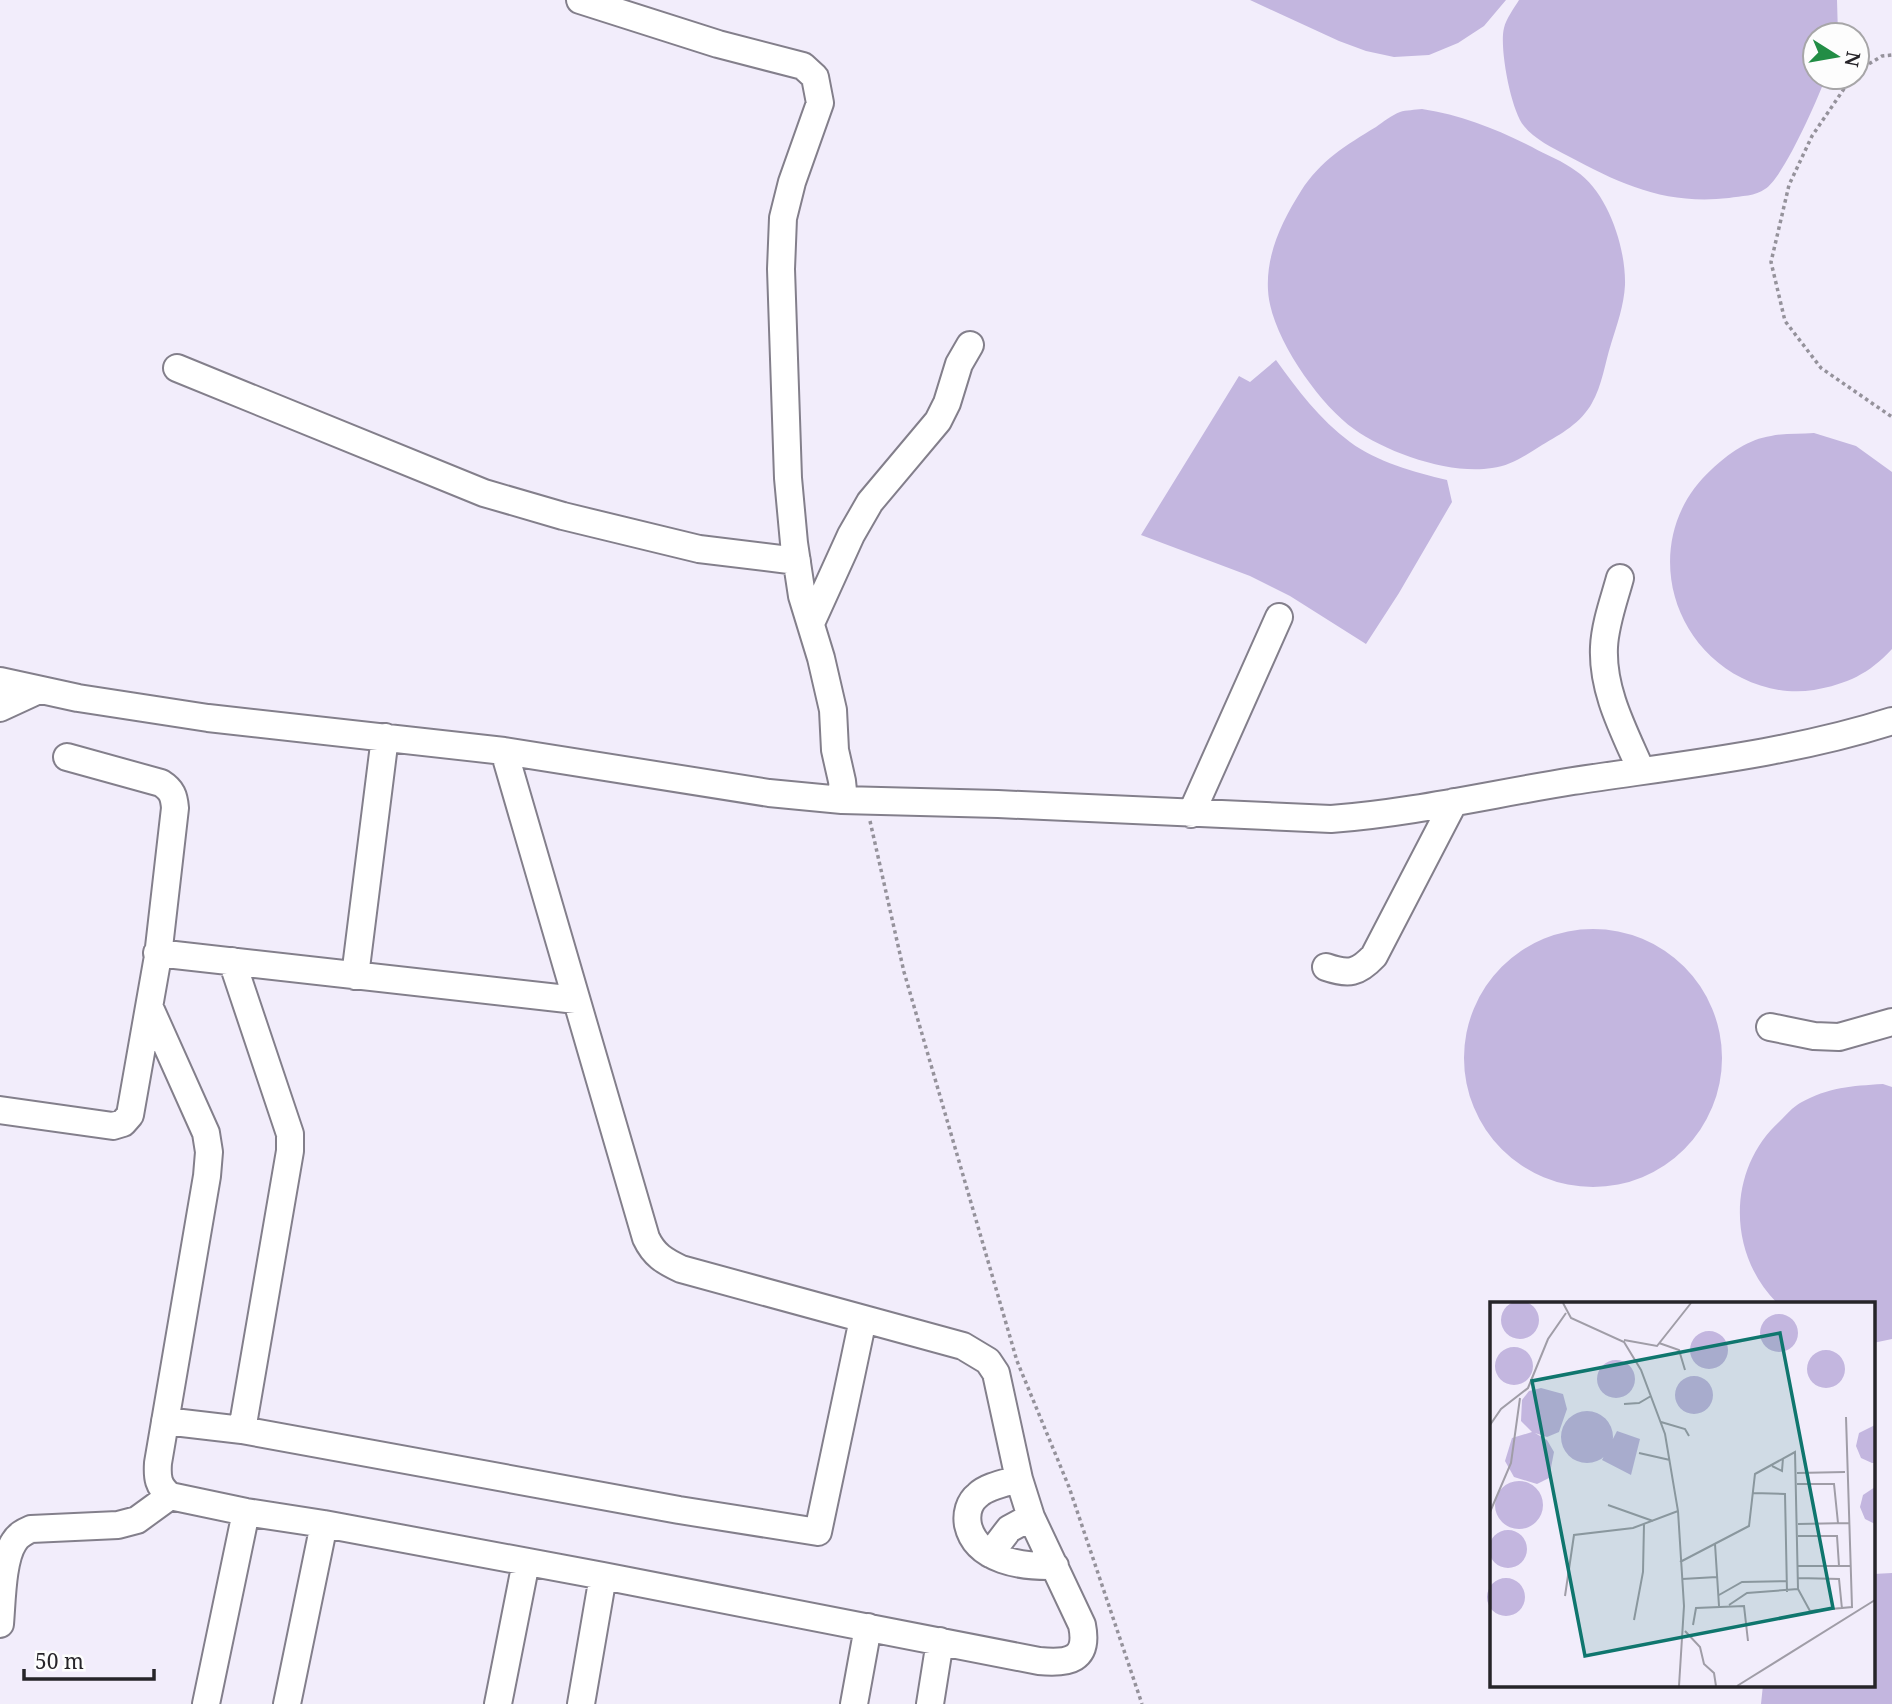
<svg xmlns="http://www.w3.org/2000/svg" width="1892" height="1704" font-family="'Noto Serif',serif">
  <style>
    .green { fill: #c3b6df }
    .lines { fill: none; stroke-linecap: round; stroke-linejoin: round }
    .minor-casing { stroke: #837f8b; stroke-width: 30 }
    .path { stroke: #95929b; stroke-width: 3.5; stroke-dasharray: 3.5 3.5; stroke-linecap: butt }
    .minor { stroke: #fff; stroke-width: 26 }
    .inset-road { fill: none; stroke: #a09da7; stroke-width: 2 }
    .view { fill: #0f766e; fill-opacity: 0.15; stroke: #0f766e; stroke-width: 3.5 }
    .inset-edge { fill: none; stroke: #262429; stroke-width: 3.5 }
  </style>
  <rect width="100%" height="100%" fill="#f2edfb"/>
  <path class="green" d="M1250,0h256l-22,26 -26,17 -29,12 -35,2 -28,-6 -27,-10z
    M1519,0h318l1,35h-23v42h11c-9,23 -42,100 -61,112 -9,7 -24,7 -36,9 -63,7 -107,-13 -161,-42 -15,-8 -34,-17 -44,-30 -13,-15 -25,-79 -20,-98 2,-9 10,-20 15,-28z
    M1422,109c40,6 74,20 110,38 14,8 31,14 44,24 32,21 50,77 49,114 -1,20 -8,40 -14,59 -6,19 -9,42 -19,59 -11,20 -31,31 -50,42 -16,10 -31,21 -50,23 -41,7 -105,-15 -138,-39 -35,-25 -84,-94 -86,-139 -2,-36 14,-69 33,-99 19,-30 45,-46 75,-64 7,-5 16,-12 24,-15 6,-2 15,-2 22,-3z
    M1276,360c21,29 44,60 74,82 27,20 64,30 97,38l5,22 -53,91 -33,51 -76,-48 -40,-20 -109,-41 98,-159 11,6z
    M1814,433l42,13 36,26v177c-23,25 -45,35 -78,41 -25,4 -50,-1 -72,-12 -80,-41 -98,-148 -30,-209 16,-15 37,-30 59,-33 14,-3 29,-2 43,-3z
    M1464 1058a129 129 0 1 1 258 0a129 129 0 1 1-258 0Z
    M1883,1084l9,3v252l-19,4v-40h-96c-50,-50 -50,-134 3,-182 6,-6 13,-14 20,-18 29,-16 51,-17 83,-19z
    M1892,1573v131h-131l2,-19h110v-111z"/>
  <g class="lines">
    <g class="minor-casing">
      <path id="minor" d="M580,0l138,44 85,22 12,11 5,26 -28,79 -9,36 -2,51 7,209 6,65 8,53 19,62 12,52 2,40 7,31 2,19
        M177,368l307,125 79,23 136,33 98,12
        M1620,578c-6,22 -15,46 -16,69 -2,44 20,84 37,123
        M811,623l40,-88 19,-33 68,-81 9,-18 12,-39 11,-19
        M0,681l78,17 130,20 296,33 265,42 73,7 156,4 333,15c81,-6 161,-25 242,-38 106,-16 216,-27 319,-60
        M0,708l39,-18
        M1191,814l88,-197
        M157,953l419,47
        M232,961l58,173v17l-48,279
        M1326,967c23,8 32,6 48,-11l80,-154
        M355,976l30,-239
        M150,1008l56,125 3,19 -2,24 -49,287c-1,15 0,23 12,33l76,16 78,12 279,52 436,85c30,3 50,-1 43,-36l-51,-108 -12,-38 -23,-106 -8,-12 -25,-15 -282,-77c-17,-8 -27,-14 -35,-31l-142,-487
        M1770,1027l44,9 25,1 53,-15
        M0,1110l113,16 10,-3 7,-8 28,-159 17,-148c-1,-12 -3,-18 -14,-25l-94,-26
        M165,1421l77,9 437,80 139,22 45,-213
        M1019,1479c-13,4 -32,7 -41,16 -9,7 -12,19 -10,30 8,36 55,42 87,41
        M990,1554l19,-25 22,-12
        M0,1624c2,-22 2,-64 14,-82 4,-7 10,-10 17,-13l87,-4 19,-5 33,-24
        M206,1704l40,-192
        M287,1704l37,-180
        M498,1704l28,-142
        M581,1704l22,-128
        M854,1704l14,-77
        M930,1704l10,-63"/>
    </g>
    <path class="path" d="M1857,71l25,-15 10,-1
      M1852,77l-40,59 -23,49 -18,77 14,59 36,47 71,49
      M870,821l34,151 113,389 52,126 73,217"/>
    <use href="#minor" class="minor"/>
  </g>
  <g transform="translate(1490 1302)">
    <rect width="385" height="385" fill="#f2edfb"/>
    <path d="M11 18a19 19 0 1 1 38 0a19 19 0 1 1-38 0ZM270 31a19 19 0 1 1 38 0a19 19 0 1 1-38 0ZM200 48a19 19 0 1 1 38 0a19 19 0 1 1-38 0ZM5 64a19 19 0 1 1 38 0a19 19 0 1 1-38 0ZM317 67a19 19 0 1 1 38 0a19 19 0 1 1-38 0ZM107 77a19 19 0 1 1 38 0a19 19 0 1 1-38 0ZM185 93a19 19 0 1 1 38 0a19 19 0 1 1-38 0ZM51,86l22,6 4,15 -8,23 -12,5 -12,-4 12,7 7,12 -5,26 -12,6 -23,-7 -9,-16 7,-23 20,-6 -11,-11 1,-21 7,-9zM71 135a26 26 0 1 1 52 0a26 26 0 1 1-52 0ZM385,123v38h-3l-11,-5 -5,-12 3,-13zM127,129l23,8 -9,36 -29,-15zM5 203a24 24 0 1 1 48 0a24 24 0 1 1-48 0ZM385,185v37l-10,-5 -5,-12 3,-12zM-1 247a19 19 0 1 1 38 0a19 19 0 1 1-38 0ZM-3 295a19 19 0 1 1 38 0a19 19 0 1 1-38 0Z" fill="#c3b6df"/>
    <path class="inset-road" d="M73,1l8,15 53,24 17,28 24,64 13,77 6,95 -5,80M134,38l33,6 34,-43M169,41l20,7 6,20M134,102l15,-1 12,-7M171,120l24,7 4,7M0,123l11,-16 27,-21 20,-49 18,-26M149,151l31,7M282,164l10,5 1,-13M307,171l48,-1M307,182h37l4,39M263,191l32,1 2,98M118,203l45,16M0,210l21,-49 9,-65M308,222l51,-1M308,234h39l2,30M225,242l4,62M190,260l69,-36 6,-52 40,-22 3,137 12,22 42,-4 -6,-190M308,264h53M308,276l41,1 3,30M192,277l35,-2M229,293l23,-13 44,-1M75,294l9,-61 59,-7 45,-17M239,303l18,-12 51,-4M144,318l9,-48 1,-48M203,323l3,-17 48,-2 4,35M195,329l15,16 4,17 10,9 2,13M247,384l138,-86"/>
    <path class="view" d="M290,31l53,275 -248,48 -53,-275z"/>
    <rect width="385" height="385" class="inset-edge"/>
  </g>
  <g transform="translate(1836 56) rotate(101)"><circle r="33" fill="#fdfdfd" stroke="#a7a6a8" stroke-width="2"/>
  <path d="M0-5L12 26L0 18L-12 26Z" fill="#228d45"/>
  <text y="-10" font-size="19" font-weight="bold" text-anchor="middle" fill="#262429">N</text>
  </g>
  <path d="M24 1669v10h130v-10" fill="none" stroke="#262429" stroke-width="3.5"/>
  <text x="35" y="1669" font-size="21" fill="#262429" stroke="#fdfdfd" stroke-width="5" paint-order="stroke">50 m</text>
</svg>
